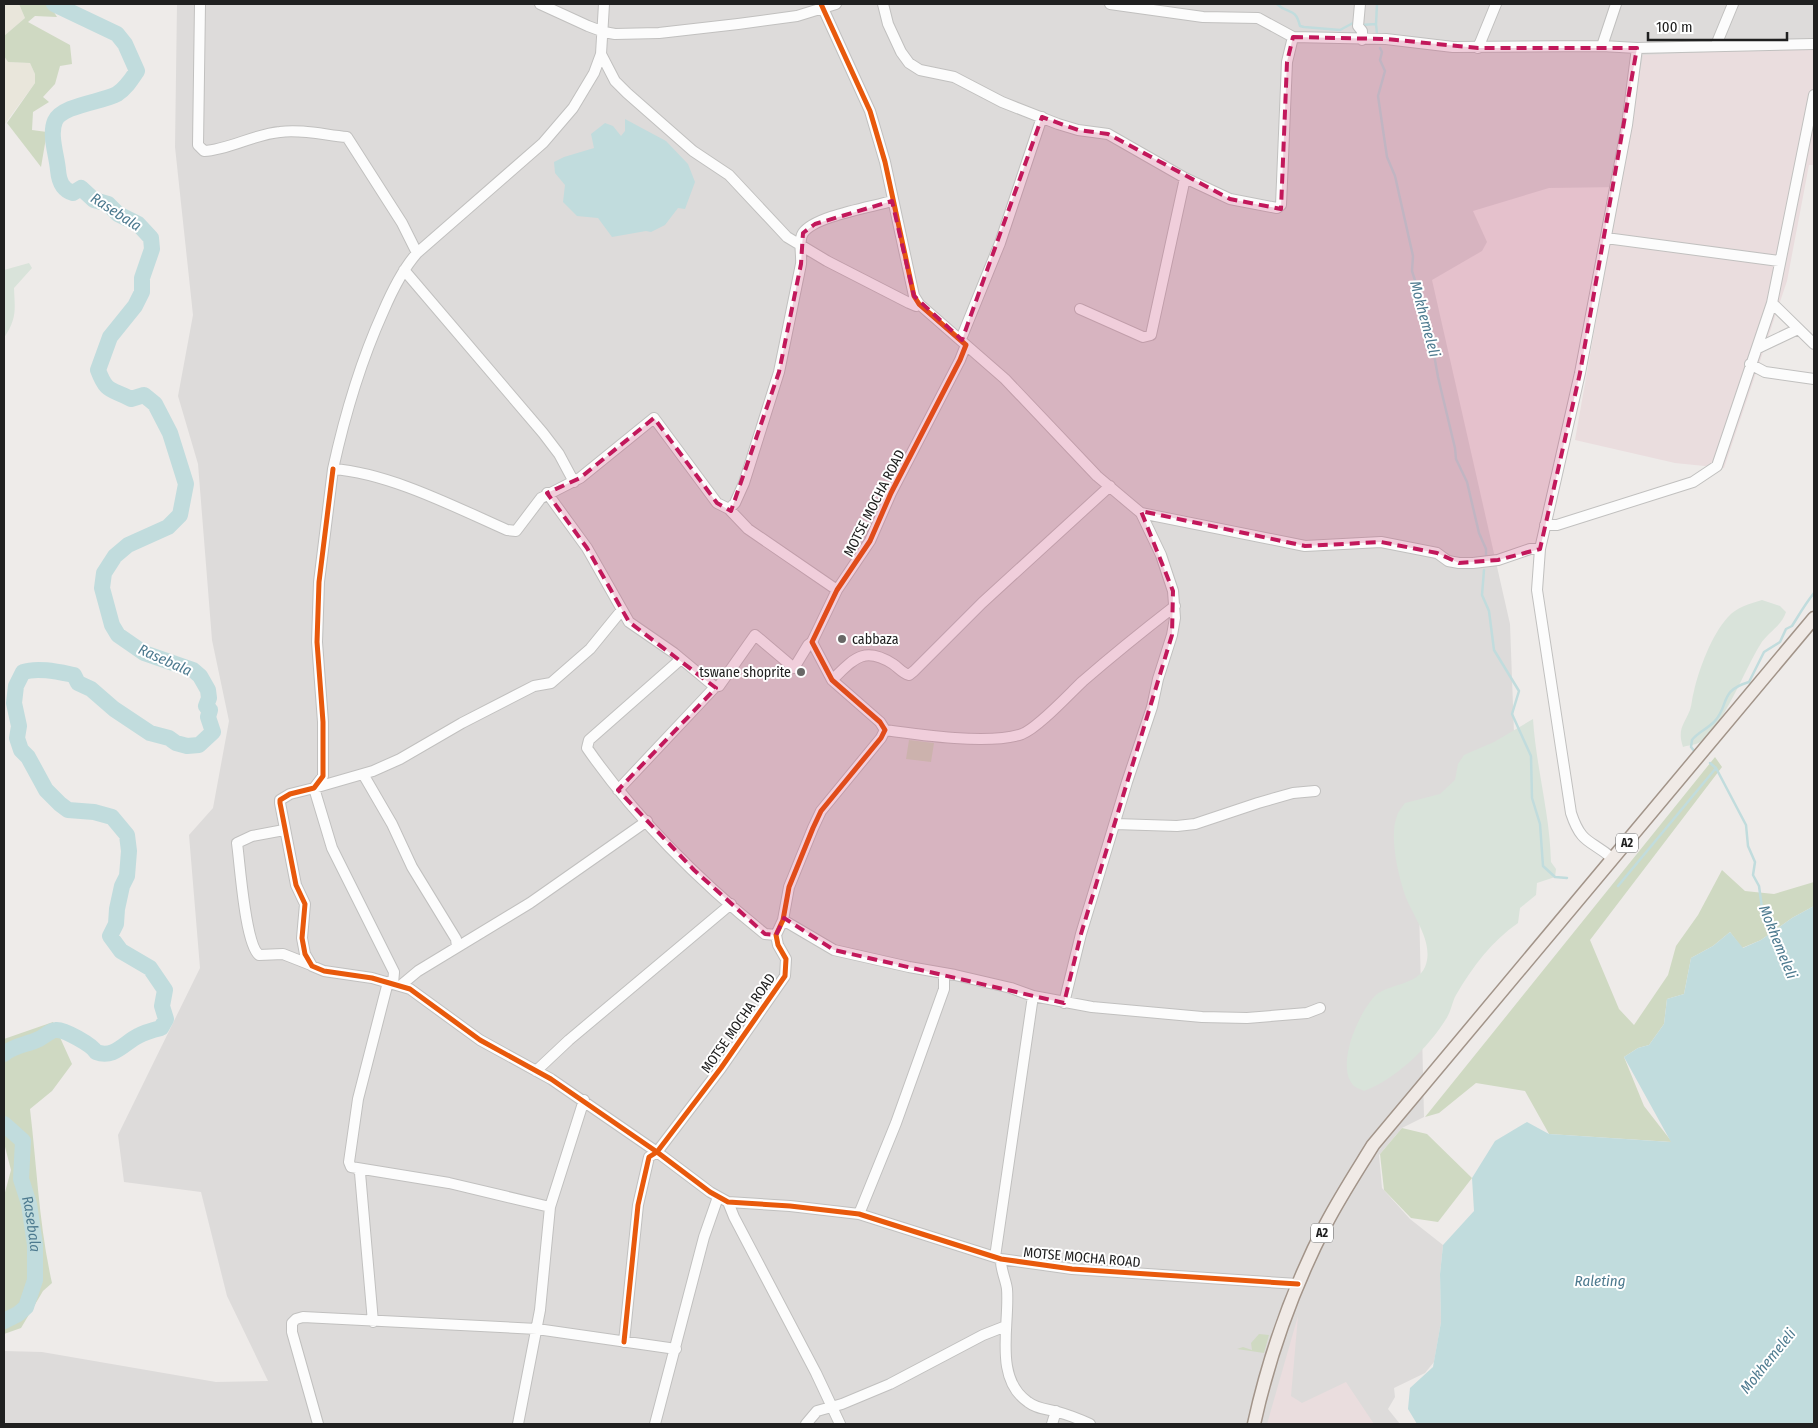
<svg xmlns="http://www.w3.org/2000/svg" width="1818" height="1428" font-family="'Fira Sans Condensed',sans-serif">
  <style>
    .residential { fill: #dddbda }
    .commercial { fill: #eaddde }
    .farmland { fill: #e9e6db }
    .forest { fill: #cfd9c2 }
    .wetland { fill: #d9e3da }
    .water { fill: #c1dcdd }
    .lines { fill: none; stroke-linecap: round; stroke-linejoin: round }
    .stream { stroke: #c1dcdd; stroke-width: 2.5 }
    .river { stroke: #c1dcdd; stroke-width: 16 }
    .minor-casing { stroke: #c1c0bf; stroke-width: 12 }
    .major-casing { stroke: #a29489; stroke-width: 15 }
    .minor { stroke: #fcfcfc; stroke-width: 10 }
    .major { stroke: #f0eae6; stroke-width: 12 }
    .cycleway-casing { stroke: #fff; stroke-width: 8 }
    .cycleway { stroke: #e8590c; stroke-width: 5 }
    .marked { fill: #c2185b; fill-opacity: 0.2; stroke: #c2185b; stroke-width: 4; stroke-dasharray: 10 6; stroke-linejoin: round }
    .poi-dot { fill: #686766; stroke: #fff; stroke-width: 2 }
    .labels { text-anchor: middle; stroke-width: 4; stroke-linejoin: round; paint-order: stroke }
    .shield { fill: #fff; stroke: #636363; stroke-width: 1 }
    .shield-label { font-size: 12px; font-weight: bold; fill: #202020 }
    .street-label { font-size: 14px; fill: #202020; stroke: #fff }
    .poi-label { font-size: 14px; fill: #202020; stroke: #fff; text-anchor: start }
    .water-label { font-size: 15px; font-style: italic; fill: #4d7a8f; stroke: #fff }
  </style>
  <rect width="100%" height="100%" fill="#eeebe9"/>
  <path class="residential" d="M177,4h1637v43l-194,140 -71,1 -76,23 14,31 -5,9 -50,29 78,344 4,109 -97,88 7,296 -22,11 -23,27 3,33 28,31 33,26 -3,29 1,48 -7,40 -9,11 -31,15 1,9 -7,12 12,15h-1396v-73l38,1 174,30 52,-1 -41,-85 -26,-104 -77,-10 -6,-47 82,-167 -11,-133 24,-27 16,-87 -17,-81 -14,-176 -20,-68 15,-81 -18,-168z"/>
  <path class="commercial" d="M1814,47v118h-5l-22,116 -63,187 -49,-5 -100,-23 68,-385z
    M1298,1316l-7,80 11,7 44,-21 28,42h-107z"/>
  <path class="farmland" d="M4,4h15l6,14 -21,18z
    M4,56l4,6 22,1 5,11v9l-31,42z"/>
  <path class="forest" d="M19,4h30l8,13 -22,-1 -7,6 42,23 2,19 -12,2 -5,18 -12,13 6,5 -16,10 -1,18 15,2 -6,35 -34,-44 28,-40v-9l-5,-11 -22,-1 -4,-6v-20l21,-18z
    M909,740l25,3 -3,19 -25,-3z
    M1715,757l7,10 -132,173 29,69 15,16 34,-50 8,-29 22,-31 24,-45 23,21 29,3 40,-12v24l-22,12 -31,22 -19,8 -12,-16 -17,14 -22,12 -7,36 -17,5 -3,25 -15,21 -11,3 -14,9 20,49 28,36 -123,-8 -24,-43 -49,-8 -37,30 -14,4z
    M53,1022l19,42 -20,27 -22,18c7,59 9,116 22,174l-9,8 -22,37 -17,6v-138l7,-26 -7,-27v-104z
    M1402,1128l25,6 45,44 -34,44 -27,-4 -27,-28 -4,-36z
    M1259,1334l10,1 -5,18 -27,-4 6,-2 9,3 -1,-7z"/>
  <path class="wetland" d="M29,263l3,5 -18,20c1,23 3,30 -10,50v-68z
    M1762,600l18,6 6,6c-5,15 -19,21 -26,33 -14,22 -39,85 -58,96 -5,4 -13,4 -19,6 -6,-18 1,-22 7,-37 2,-6 2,-13 4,-19 5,-22 18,-57 34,-74 9,-10 21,-13 34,-17z
    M1533,719c3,48 17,95 18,143l5,7 -1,8 -18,6 -1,12 -16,13 -2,15c-27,19 -45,43 -62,72 -4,7 -5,17 -10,24 -18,29 -50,60 -82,72 -3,-2 -8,-3 -10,-5 -20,-20 6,-76 22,-91 13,-11 41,-10 49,-28 10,-24 -12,-50 -20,-72 -7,-20 -16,-59 -8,-79 1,-4 5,-9 8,-13l35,-9 15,-14 3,-16 6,-9 30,-13z"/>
  <path class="water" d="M625,119l41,22 22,23 7,18 -10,27 -7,-1 -13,17 -14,7 -5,-1 -34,6 -14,-19 -21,-2 -14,-14 2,-17 -10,-12 -1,-11 10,-5 30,-9 -3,-14 14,-11 8,3 8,10 4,-5z
    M1814,906v518h-397l-9,-15 2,-21 23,-21 8,-45 -1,-48 3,-29 31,-34 -2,-33 23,-37 32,-19 22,12 122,8 -47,-85 14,-9 11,-3 15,-21 3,-25 17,-5 7,-36 22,-12 17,-14 13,16 18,-8 31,-22z"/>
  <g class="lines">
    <path class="stream" d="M1277,4c11,11 18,2 23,22l4,1 36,3 13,-7 2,1
      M1376,24l1,-20
      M1361,25l15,-1 1,10
      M1380,48l2,4 -2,8 5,11 -7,25 9,61 8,19 18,80 -1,15 16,50 10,56 17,71 1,11 11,23 12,51 7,16v10
      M1484,570l-2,25 7,16 5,39 25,41 -7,23 19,42 1,42 8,26 3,42 12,11 12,1
      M1695,752l-4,-5 1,-7c5,-7 15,-11 22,-18 16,-16 4,-31 35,-40l15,-30 16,-10 6,-13 6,-3c7,-11 13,-22 22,-33
      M1710,763l6,5
      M1618,886l98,-118 30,57 2,21 7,16 -2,13 6,11 3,22 14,24"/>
    <g class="river">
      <path d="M4,1054c10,-9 23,-9 35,-15 6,-3 12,-9 17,-9 8,-1 36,15 40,22 18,7 28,-9 42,-16 7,-4 15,-6 23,-8l5,-9 -4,-13 3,-16 -15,-22 -29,-17 -11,-15 6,-12 1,-15 5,-23 5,-10 2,-25 -2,-16 -15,-18 -18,-5 -26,-2 -8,-6 -14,-14 -18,-33 -7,-7 -4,-12 2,-12 -5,-23 2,-17 7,-14c15,-5 36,0 51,3l4,8 13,6 23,20 36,24 19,5 7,5 11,3 12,-1 14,-13 -5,-15 2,-7 -4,-4 3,-8 -1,-8 -8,-14 -7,-6 -49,-17 -26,-18 -6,-10 -10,-37 2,-15 11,-17 13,-11 40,-18 12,-12 6,-31 -16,-51 -15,-29 -11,-9 -13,4c-20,-11 -24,-5 -33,-29l12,-33 25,-31 7,-14v-14l10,-29 -1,-11 -13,-14 -20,-10 -10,-10 -14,-4 -13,-12 -8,5c-11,-3 -14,-12 -15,-23 -1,-14 -9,-35 -3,-49 7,-16 48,-19 62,-27 9,-6 14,-14 20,-23l-12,-27 -8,-10 -63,-30"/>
      <path id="s1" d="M4,1124l19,17 -2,38 8,25 6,41v35l-9,27 -8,7 -14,7"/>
    </g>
    <g class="minor-casing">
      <path id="minor" d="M200,4l-2,141 6,6c25,-1 50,-17 76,-19 21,-3 45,3 67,5l55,86 15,30
        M540,4l48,22 16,6 11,2 44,-1 79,-9 59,-8 39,-12
        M604,4l-3,50 -7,19 -21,35 -30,35 -126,110c-15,17 -25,38 -34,59 -23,51 -38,102 -50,157 56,4 122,38 174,61l9,1 25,-33 39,-20 74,-60 63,85 12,6
        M821,4l49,107 15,51 29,134 5,8 47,41 -6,15 -69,133 -21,48 -33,49 -25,52 20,38 48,42 5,8 -4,8 -60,73 -8,17 -24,59 -6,33 -7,15 2,10 8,14 -1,17 -64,92 -64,84 53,40 18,10 62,4 69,8 142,45 71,10 226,15
        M883,4l5,20 13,28 8,11 11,7 34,7 48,25 56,22 20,6 30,4 77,44 45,21 47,9 4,-3 6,-143 6,-25
        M1110,4l93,13 55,1 35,19 93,2 67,8 149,-1 35,2 177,-4
        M1360,4l-2,22 4,5v9
        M1716,45l17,-41
        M1602,46l14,-42
        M1478,48l18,-44
        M601,54l14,27 12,12 66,58 36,24 58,62 40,24 82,42 7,3 3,-2
        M1606,238l173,23
        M404,270l139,163 16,21 15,28
        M1772,303l42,41
        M1080,309l63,28 8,-2 34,-157
        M961,339l39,-96 42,-126
        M966,345l39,34 92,97 44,37 20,42 12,36 2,27 -3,17 -14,44 -6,28 -25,75 -46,152 -17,69
        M1758,348l40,-19
        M1750,364l15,8 49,7
        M333,469l-14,113 -2,60 6,80v54l-9,12 -24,6 -10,6v3l16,82 9,19 -3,34 3,16 7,12 12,5 48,7 38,11 70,51 71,39 106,73 -8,5 -11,48 -14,137
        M547,493l40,55 42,74 45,31 41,34 -97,103
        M1141,513l164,33 76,-4 56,11 11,8 11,2h14l25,-3 32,-11h10
        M1545,525h12l136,-43 24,-16 55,-163 42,-208
        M837,590l-89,-61 -19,-20 6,-6 9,-20 35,-111 22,-108c1,-9 -3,-23 2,-31 11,-17 69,-26 89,-32
        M681,659l-92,81 -2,8c47,68 113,134 178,186l11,1
        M832,680c21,-20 31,-35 61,-16 6,4 9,9 16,11l5,-4 68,-68 128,-117
        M715,687l4,-1 36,-51 39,33 14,-23 4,-3
        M885,730c35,5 105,15 137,4 16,-6 48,-41 61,-53 30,-26 61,-51 92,-75
        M363,774l29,50 20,43 44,72 1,8
        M1115,824l62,2 18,-2 63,-21 35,-10 22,-2
        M284,830l-32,6 -15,7c3,21 8,101 22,112l24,-1 28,11
        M1613,859c-22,-20 -31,-13 -42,-46l-34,-223 3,-41 40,-176 47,-248 10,-77
        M783,920l51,30 75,17 46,8 56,13 22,8 59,11 110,10 45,1 60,-5 13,-5
        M388,982l-30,117 -9,63 2,5 98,16 101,24
        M393,984l1,-12 -62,-124 -18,-60 59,-17 27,-12 62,-36 72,-37 17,-3 39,-34 31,-38
        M400,986l18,-15 112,-68 117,-82
        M536,1071l33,-31 162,-136
        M357,1168l3,5 13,149
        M728,1202l6,15 82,156 24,51
        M859,1214l37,-91 48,-134v-15
        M995,1257l38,-261
        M1001,1259c-1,9 5,21 6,30 3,35 -14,89 21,113 9,7 19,7 30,10 11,3 21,7 32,12
        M318,1424l-26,-92v-9l4,-4 7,-2 234,12 139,20
        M518,1424l22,-114 10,-103 34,-107
        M655,1424l49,-187 14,-40
        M806,1424l11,-13 25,-7 48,-20 93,-49 23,-9
        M1052,1424l4,-13"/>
    </g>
    <g class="major-casing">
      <path id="major" d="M1254,1424c15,-68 40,-138 72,-200 14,-27 31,-53 47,-79l441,-527"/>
    </g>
    <use href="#minor" class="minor"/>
    <use href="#major" class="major"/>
    <g class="cycleway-casing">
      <path id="cycleway" d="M821,4l49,107 15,51 29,134 5,8 47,41 -6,15 -69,133 -21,48 -33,49 -25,52 20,38 48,42 5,8 -4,8 -60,73 -8,17 -24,59 -6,33 -7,15 2,10 8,14 -1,17 -64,92 -64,84 53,40 18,10 62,4 69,8 142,45 71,10 226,15
        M333,469l-14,113 -2,60 6,80v54l-9,12 -24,6 -10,6v3l16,82 9,19 -3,34 3,16 7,12 12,5 48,7 38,11 70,51 71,39 106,73 -8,5 -11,48 -14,137"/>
    </g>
    <use href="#cycleway" class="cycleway"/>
  </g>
  <path class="marked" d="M1293,37l93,2 92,9h159l-57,325 -40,176 -42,11 -39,3 -22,-10 -56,-11 -76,4 -164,-35 32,80 -1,44 -91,299 -17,69 -230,-53 -50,-32 -8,17 -11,-1 -71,-64 -76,-80 98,-102 -87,-66 -42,-74 -40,-55 33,-15 74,-60 63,85 14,8 48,-139 22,-108 2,-31 12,-9 77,-23 22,95 48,44 80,-223 36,13 30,4 122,65 51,10 6,-147z"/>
  <g class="poi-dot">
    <circle cx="842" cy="639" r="5"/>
    <circle cx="801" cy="672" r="5"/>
  </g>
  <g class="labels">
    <g class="shield">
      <rect x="1616" y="833.5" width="22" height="19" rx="4"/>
      <rect x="1311" y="1223.5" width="22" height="19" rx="4"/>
    </g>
    <g class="shield-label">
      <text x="1627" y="847">A2</text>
      <text x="1322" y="1237">A2</text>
    </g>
    <g class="street-label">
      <text transform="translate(874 503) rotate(-63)" y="5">MOTSE MOCHA ROAD</text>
      <text transform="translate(738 1023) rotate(-55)" y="5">MOTSE MOCHA ROAD</text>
      <text transform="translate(1082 1257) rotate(5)" y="5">MOTSE MOCHA ROAD</text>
    </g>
    <g class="poi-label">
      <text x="852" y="644">cabbaza</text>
      <text x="791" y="677" text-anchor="end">tswane shoprite</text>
    </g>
    <g class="water-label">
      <text transform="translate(116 212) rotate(33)" y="5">Rasebala</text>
      <text transform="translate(1425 319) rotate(75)" y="5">Mokhemeleli</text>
      <text transform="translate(165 660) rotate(24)" y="5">Rasebala</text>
      <text transform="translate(1778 942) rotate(68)" y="5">Mokhemeleli</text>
      <text dy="5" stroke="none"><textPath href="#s1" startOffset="110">Rasebala</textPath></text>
      <text x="1600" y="1286">Raleting</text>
      <text transform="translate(1768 1361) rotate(-51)" y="5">Mokhemeleli</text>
    </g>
  </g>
  <rect width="1818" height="1428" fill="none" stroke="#202020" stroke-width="10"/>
  <path d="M1648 32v8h139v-8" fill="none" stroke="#202020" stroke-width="2.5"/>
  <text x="1656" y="32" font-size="15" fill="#202020" stroke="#ffffff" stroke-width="4" paint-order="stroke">100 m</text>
</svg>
